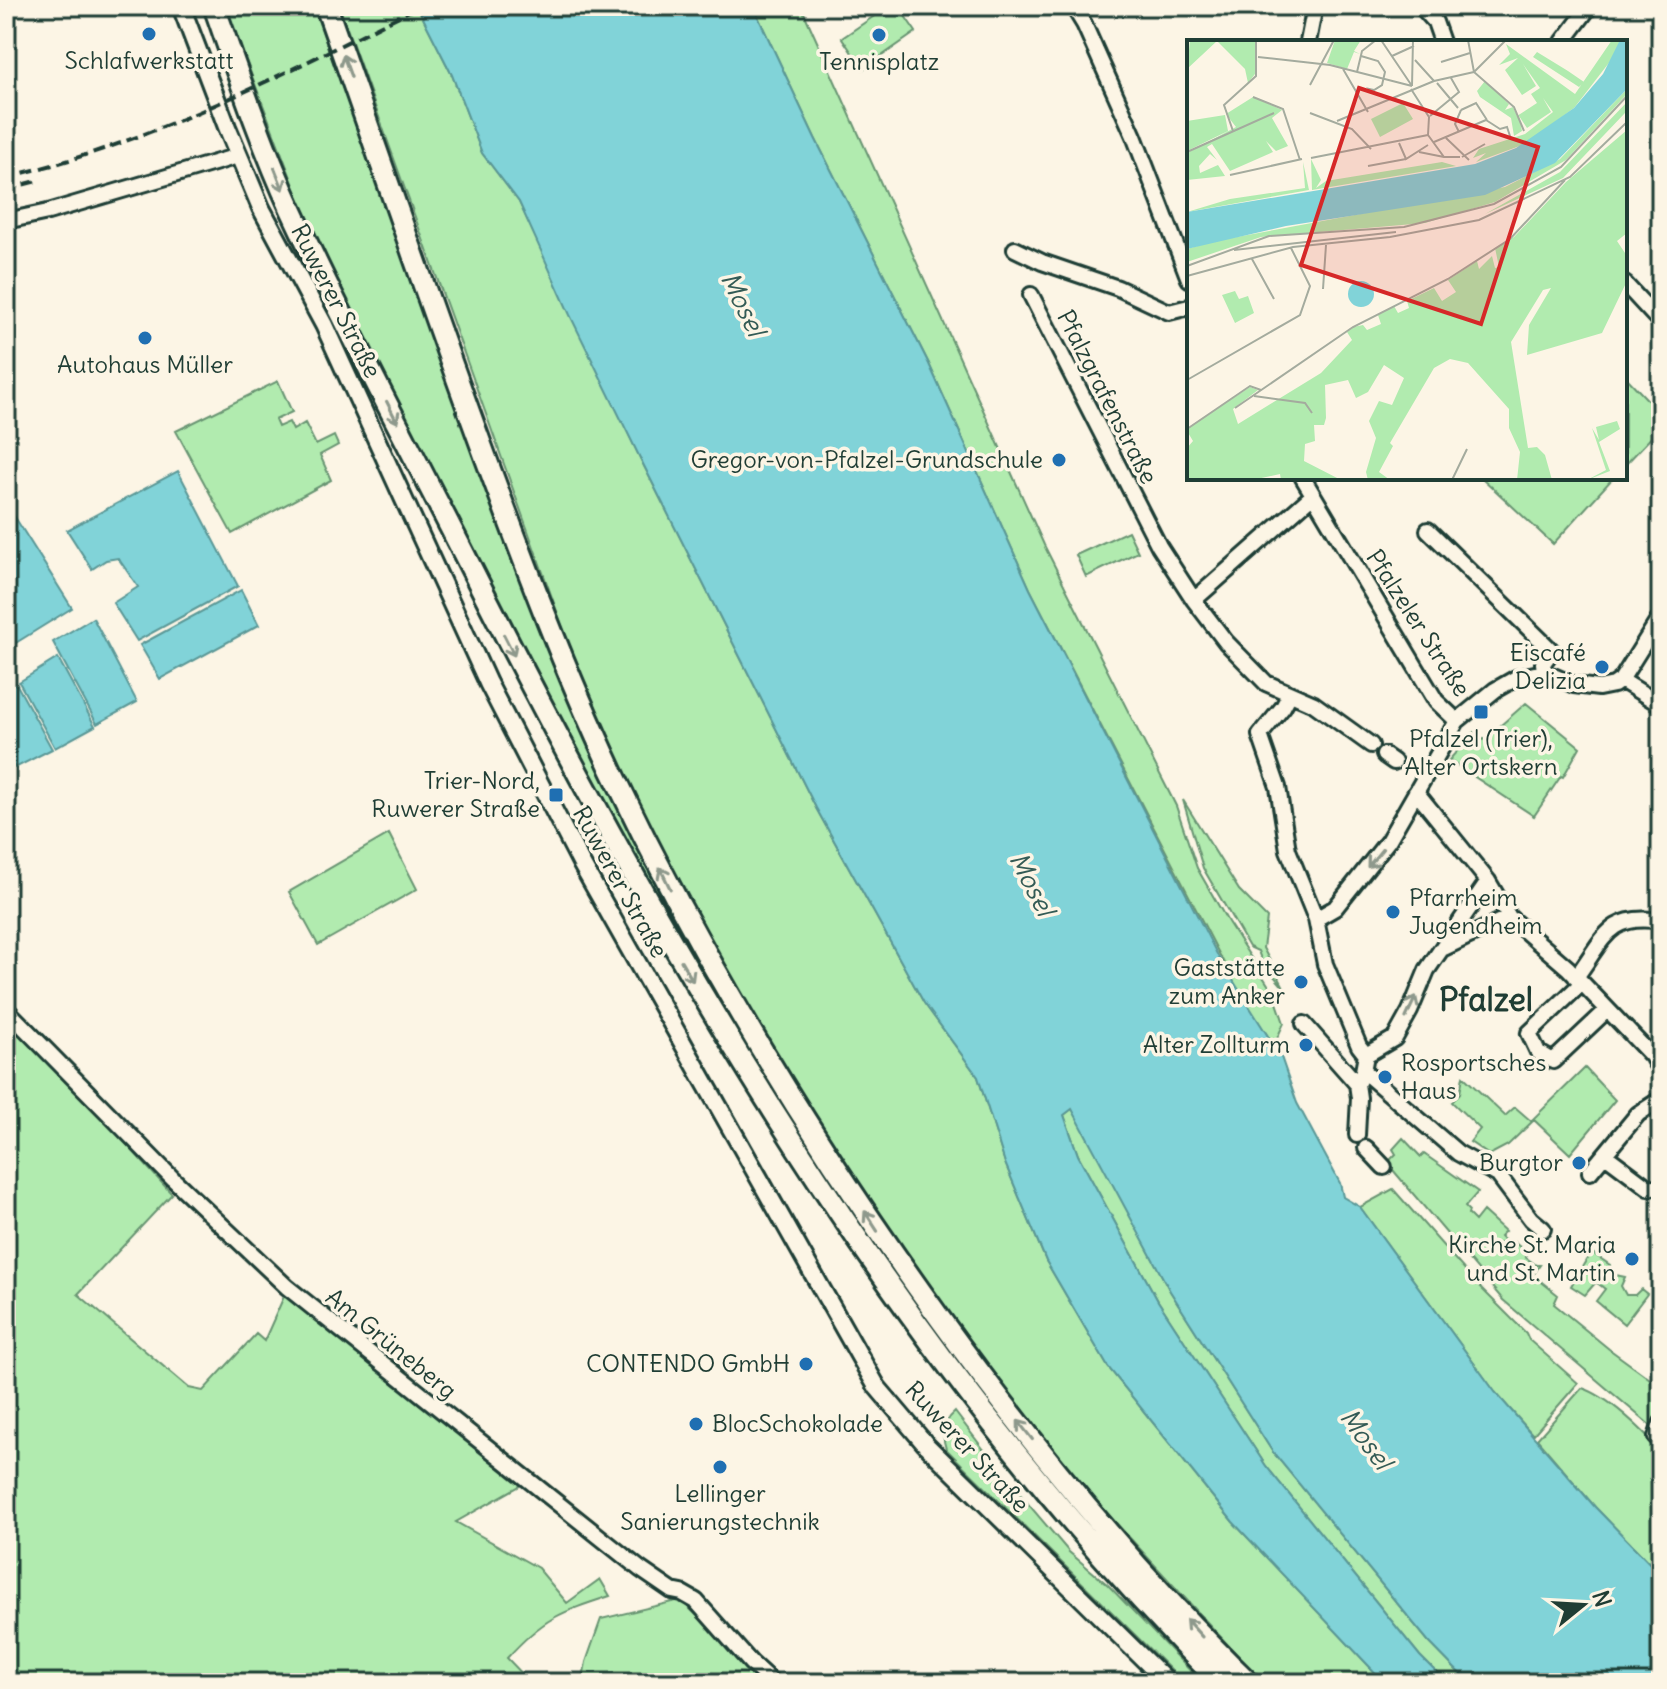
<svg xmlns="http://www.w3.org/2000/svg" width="1667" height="1689" font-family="Delius,sans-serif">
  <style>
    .green { fill: #b1ebaf; stroke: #689472; stroke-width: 2 }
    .water { fill: #81d3d8; stroke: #5a9796; stroke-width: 2 }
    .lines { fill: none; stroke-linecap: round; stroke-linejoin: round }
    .minor-casing { stroke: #1f3d34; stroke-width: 20 }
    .major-casing { stroke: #1f3d34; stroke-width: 22 }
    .highway-casing { stroke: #1f3d34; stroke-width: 26 }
    .minor { stroke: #fcf5e5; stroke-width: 14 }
    .major { stroke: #fcf5e5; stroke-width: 16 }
    .highway { stroke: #fcf5e5; stroke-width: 20 }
    .rail { stroke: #1f3d34; stroke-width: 4; stroke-dasharray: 12 6; stroke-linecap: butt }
    .oneway { stroke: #8e998c }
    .poi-dot { fill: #1f6fb2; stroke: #fcf5e5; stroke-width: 3 }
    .labels { text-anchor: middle; stroke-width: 7; stroke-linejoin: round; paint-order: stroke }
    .poi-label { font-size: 24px; fill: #1f3d34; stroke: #fcf5e5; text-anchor: end }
    .street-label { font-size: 24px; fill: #1f3d34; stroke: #fcf5e5 }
    .water-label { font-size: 26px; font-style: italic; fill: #335b55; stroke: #fcf5e5 }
    .district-label { font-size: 32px; font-weight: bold; fill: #1f3d34; stroke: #fcf5e5 }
    .inset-road { fill: none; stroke: #a4ab9e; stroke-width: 2 }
    .view { fill: #d62828; fill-opacity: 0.15; stroke: #d62828; stroke-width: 4 }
    .inset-edge { fill: none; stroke: #1f3d34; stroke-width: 4 }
  </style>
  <rect width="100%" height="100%" fill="#fcf5e5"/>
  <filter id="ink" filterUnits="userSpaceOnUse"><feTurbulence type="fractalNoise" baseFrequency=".0125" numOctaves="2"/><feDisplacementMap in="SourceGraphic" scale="16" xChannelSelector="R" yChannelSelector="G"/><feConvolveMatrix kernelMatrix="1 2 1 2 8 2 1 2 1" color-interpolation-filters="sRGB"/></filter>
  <g filter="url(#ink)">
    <path class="green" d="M225,6h88l165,457 174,408 68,128 -7,2 -83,-145 -275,-535 -55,-120z
      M339,6h78l35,69 30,78 37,49 122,258 175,348 108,195 54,74 27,86 41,98 62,106 125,155 152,161h-122l-190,-207 -118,-152 -94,-136 -86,-131 -68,-118 -91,-181 -39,-91z
      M753,6h48l243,539 132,261 21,62 31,54 46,72 10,29 -10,22 -32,-47 -212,-409 -101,-225 -114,-226z
      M889,6h9l18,26 -53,37 -21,-31z
      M1625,376l36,38v13l-36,38z
      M278,381l14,31 -17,8 3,7 11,-5 4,8 12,-7 11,22 18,-9 4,9 -18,10 11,25 -99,54 -56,-103z
      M1482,478h131l-60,66z
      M1128,531l10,21 -52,25 -10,-22z
      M1526,703l54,44 -17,30 -2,-1 -27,40 -85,-56 25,-28 10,8z
      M1183,800l56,90 28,28 -4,30 22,41 -23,-27 -4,-11 -9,-4 -46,-79z
      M389,834l28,55 -99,56 -29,-53z
      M6,1012l166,182 -94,100 111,94 14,3 53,-57 8,7 21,-47 238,190 -67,38 82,46 29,35 33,-24 10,17c-49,16 -67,22 -103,62l24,25h-525z
      M1585,1068l30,32 -45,54 -36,-34 -26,25 -19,10 -19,-13 10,-13 -28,-27 8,-9 3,-17 42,40 10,-9 16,14z
      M1073,1108l97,183 102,160 157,191 40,41h-22l-27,-27 -154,-190 -108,-165 -80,-146 -14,-40z
      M1403,1138l18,19 3,-3 54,38 -13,15 4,4 -1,3 7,7 8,-10 22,20 -5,5 4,4 -8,6 6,7 12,-11 13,11 -2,4 11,8h4l-7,10 25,20 -4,9 55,45 52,38v27l-10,12 -148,-126 -116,-137 9,-9 -3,-5z
      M1393,1189l82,93 51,51 3,7 49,43 -45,52 -38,-43 -135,-185z
      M1591,1252l19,13 -2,9 5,3 3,-2 9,2 -4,9 5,9h9l6,-6 6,5 -23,30 -28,-23 9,-12 -9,-7 -11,13 -14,-9z
      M1582,1388c26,8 61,42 79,63v124l-66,-68 -58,-68z
      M955,1412l46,60 68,80 39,33 94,98h-18l-238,-234c-5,-15 -3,-27 9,-37z
      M680,1600l91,83h-189l4,-21 15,-43z"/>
    <path class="water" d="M417,6h336l62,132 114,226 101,225 189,369 62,99 16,46 43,80 3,14 17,10 135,185 100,115 66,68v108h-192l-40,-41 -157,-191 -102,-160 -98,-182 -8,6 14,40 80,146 108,165 154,190 27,27h-62l-152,-161 -125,-155 -62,-106 -41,-98 -27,-86 -54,-74 -108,-195 -175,-348 -71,-145 -51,-113 -37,-49 -30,-78z
      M178,471l60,115 -101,55 -24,-38 25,-16 -20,-29 -12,2 -14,9 -25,-39z
      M6,503l66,105 -66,41z
      M241,590l18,35 -99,54 -20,-34z
      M93,618l44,84 -40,22 -44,-82z
      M58,658l37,68 -40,22 -36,-66z
      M6,682l11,3 35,64 -37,19 -9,-16z"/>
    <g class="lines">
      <g class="minor-casing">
        <path id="minor" d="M1073,6l11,18 50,112 55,143
          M1421,6l14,16 7,20
          M1308,42l7,-36
          M1563,42l27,-36
          M6,221l42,-9 190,-56
          M1015,249l27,13 76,26 51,24 20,-5
          M1625,284l36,39
          M1031,295l128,251 35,54
          M1303,478l133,223 21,20
          M1313,495l-119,105 32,42 40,41 48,21 57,41
          M1428,530l124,121 -9,12 1,9
          M1621,680l40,25
          M1290,694l-7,13 -23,28 18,52 10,63 28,69
          M1384,755l10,7
          M1416,792l72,89 21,36 59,51 84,88 9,16
          M1444,948l65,-31
          M1576,977c28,-37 32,-65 85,-56
          M1582,983l-53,50 9,19 15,9 53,-50
          M6,1009l167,170 114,108 353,282 32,22 10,2 14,8 55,62 22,20
          M1304,1024l53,60 2,14 -2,37
          M1366,1055l29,-17 15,-27 17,-41 61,-89
          M1363,1071l95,82 40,22 33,44 12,10
          M1357,1084l6,-13 3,-16 -7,-9 -34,-82 -9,-45 19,-11 53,-67 69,-120 38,-31 21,-12 28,-6 30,13 25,3 15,-3 7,-5 40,-64
          M1366,1148l18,19
          M1605,1155l44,33 12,-2
          M1590,1172l48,-58 23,-15
          M1656,1437l5,-13"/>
      </g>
      <g class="major-casing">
        <path id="major" d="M181,6l46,121 34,81 63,117 164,358 93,180 296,524 50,59 241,237"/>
      </g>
      <g class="highway-casing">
        <path id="highway" d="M214,6c24,68 47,137 77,203 54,117 115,231 173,345 204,405 434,806 757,1129
          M326,6c54,153 106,306 162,458 38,103 77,207 124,307 92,194 203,375 329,549 93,128 194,252 308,363"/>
      </g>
      <use href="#minor" class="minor"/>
      <use href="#major" class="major"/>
      <use href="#highway" class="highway"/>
      <path class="rail" d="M6,177c147,-34 279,-104 413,-171
        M6,189l31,-8"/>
    </g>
    <defs><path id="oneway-shaft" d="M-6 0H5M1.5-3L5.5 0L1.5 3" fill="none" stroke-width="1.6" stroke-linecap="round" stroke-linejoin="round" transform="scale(2)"/></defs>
    <g class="oneway">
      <use href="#oneway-shaft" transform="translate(347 66) rotate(-110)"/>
      <use href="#oneway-shaft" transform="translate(279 179) rotate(68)"/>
      <use href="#oneway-shaft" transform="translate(392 412) rotate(63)"/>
      <use href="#oneway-shaft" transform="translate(509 645) rotate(63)"/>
      <use href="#oneway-shaft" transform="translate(1375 858) rotate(129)"/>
      <use href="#oneway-shaft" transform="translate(665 878) rotate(-116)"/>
      <use href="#oneway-shaft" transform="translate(687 971) rotate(60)"/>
      <use href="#oneway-shaft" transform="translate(1411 1007) rotate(-65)"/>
      <use href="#oneway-shaft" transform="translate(871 1221) rotate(-123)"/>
      <use href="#oneway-shaft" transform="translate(1025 1430) rotate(-128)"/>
      <use href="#oneway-shaft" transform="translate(1194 1628) rotate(-132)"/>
    </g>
  </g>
  <g class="poi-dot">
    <circle cx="149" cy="34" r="8"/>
    <circle cx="879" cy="35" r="8"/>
    <circle cx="145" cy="338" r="8"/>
    <circle cx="1059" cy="460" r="8"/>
    <circle cx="1602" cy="667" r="8"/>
    <rect x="1473" y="704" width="16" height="16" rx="4"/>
    <rect x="548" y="787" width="16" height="16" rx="4"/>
    <circle cx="1393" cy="912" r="8"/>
    <circle cx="1301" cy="982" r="8"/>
    <circle cx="1306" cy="1045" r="8"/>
    <circle cx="1385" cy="1077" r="8"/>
    <circle cx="1579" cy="1163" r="8"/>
    <circle cx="1632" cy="1259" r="8"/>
    <circle cx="806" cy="1364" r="8"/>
    <circle cx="696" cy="1424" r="8"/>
    <circle cx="720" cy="1467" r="8"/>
  </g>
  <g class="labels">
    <g class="poi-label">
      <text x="149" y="69" text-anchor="middle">Schlafwerkstatt</text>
      <text x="879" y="70" text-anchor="middle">Tennisplatz</text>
      <text x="145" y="373" text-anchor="middle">Autohaus Müller</text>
      <text x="1043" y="468">Gregor-von-Pfalzel-Grundschule</text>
      <text x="1586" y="661">Eiscafé<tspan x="1586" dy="28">Delizia</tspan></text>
      <text x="1481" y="747" text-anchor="middle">Pfalzel (Trier),<tspan x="1481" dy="28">Alter Ortskern</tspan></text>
      <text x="540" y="789">Trier-Nord,<tspan x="540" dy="28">Ruwerer Straße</tspan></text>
      <text x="1409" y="906" text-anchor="start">Pfarrheim<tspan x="1409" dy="28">Jugendheim</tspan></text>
      <text x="1285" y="976">Gaststätte<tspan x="1285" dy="28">zum Anker</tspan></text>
      <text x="1290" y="1053">Alter Zollturm</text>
      <text x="1401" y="1071" text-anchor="start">Rosportsches<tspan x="1401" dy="28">Haus</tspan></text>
      <text x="1563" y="1171">Burgtor</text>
      <text x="1616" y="1253">Kirche St. Maria<tspan x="1616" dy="28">und St. Martin</tspan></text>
      <text x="790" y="1372">CONTENDO GmbH</text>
      <text x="712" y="1432" text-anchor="start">BlocSchokolade</text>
      <text x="720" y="1502" text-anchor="middle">Lellinger<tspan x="720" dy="28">Sanierungstechnik</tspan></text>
    </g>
    <g class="street-label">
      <text transform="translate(336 301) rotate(63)" y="8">Ruwerer Straße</text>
      <text transform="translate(1107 397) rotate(63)" y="8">Pfalzgrafenstraße</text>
      <text transform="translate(1418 623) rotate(57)" y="8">Pfalzeler Straße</text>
      <text transform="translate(620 882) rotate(61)" y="8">Ruwerer Straße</text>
      <text transform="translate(391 1344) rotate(39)" y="8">Am Grüneberg</text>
      <text transform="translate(967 1447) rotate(47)" y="8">Ruwerer Straße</text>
    </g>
    <g class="water-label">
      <text transform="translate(743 304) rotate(64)" y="9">Mosel</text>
      <text transform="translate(1032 884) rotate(63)" y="9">Mosel</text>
      <text transform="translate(1366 1439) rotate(54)" y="9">Mosel</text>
    </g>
    <g class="district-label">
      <text x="1486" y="1011">Pfalzel</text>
    </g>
  </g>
  <g transform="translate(1187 40)">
    <rect width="440" height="440" fill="#fcf5e5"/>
    <path d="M3,0h65v34l-7,9 -3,-14 -28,-28 -30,28zM148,0h26l-7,11 6,3 -6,-2 -7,17 -20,-6zM425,0h8l-5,15 -41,53 -49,36 -49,18 10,-9 -13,5 6,-9 46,-15 28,-22 -10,-14 8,14 -24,16 -8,-12 3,15 -8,5 -3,-18 -31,-21 -3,-6 8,-10 24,23 -4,6 8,-3 4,9 20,-13 -6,-9 9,-6 -17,-24 13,22 -14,9 -17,-25 13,-12 -19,7 11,-11 -4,-10 69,50zM350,12l31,19 16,11 -5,5 -46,-30zM440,49v5l-61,66 -71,42 -70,21 -164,14 -74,25v-13l28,-8 290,-54 55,-28zM66,57l29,13 -10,8 16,28 -12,5 -10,-10 7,11 -43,19 -18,-27 -5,3 10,13 -7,-6 -11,12 1,7 18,-8 7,11 -38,4v-27l49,-26 -10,-13zM440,62l-2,11 -62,65 -78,36 75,-42zM216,63l10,16 -33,18 -9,-18zM38,75l3,16 -41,20v-30zM440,90v103l-10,8 10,15v25l-25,52 -75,22 2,-30 22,-37 -8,2 -32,52 17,106 9,-1 8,8 7,25h-35l3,-28 -11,-24v-19l-41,-46 -18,-4 -16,9 -44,75 3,3 -14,26 11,8h-22l-2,-8 10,-34 -7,-17 10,-20 13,4 12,-27 -20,-13 -16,27 -12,6 -8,-18 -23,5 1,33 -2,7h-10l1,16 -10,3 -1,17 37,19h-60l-1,-6 -28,6h-65v-32l6,-7 -6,-10 5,-6 58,-38 8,3 -25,19 5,15 83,-51 31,-33 -5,-8 6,-5 10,-2 4,5 14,-6 -3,-9 16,-9 4,7 11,-5 -2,-7 27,-13 8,13 14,-9 -8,-12 29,-19 2,8 13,-13 3,12 4,-1 -4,-19 19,-11 52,-55zM124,119l10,21 -5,8 10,-7 116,-19 14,4 -144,24zM116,122l6,28 -122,22 43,-13 75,-11zM48,251l4,8 9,-3 6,17 -19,10 -13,-28zM430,381l3,8 -21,13 11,29 -23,9 19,-10 -14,-42 7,12 -3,-13z" fill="#b1ebaf"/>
    <path d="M433,0h7v49l-72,74 -70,32 -199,31 -99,23v-37l288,-48 41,-16 58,-40 29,-34zM161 254a13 13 0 1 1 26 0a13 13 0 1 1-26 0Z" fill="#81d3d8"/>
    <path class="inset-road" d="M194,0l31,46M281,0l6,32M174,16l17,5 7,11 -3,13 -8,5 -3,1 -2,-2 5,1M205,16l22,-10M71,17l72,8 82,21M228,20l19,21M254,22l29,-9M156,29l25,43M170,32l5,-21 14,-11M287,32l40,35 10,24M287,32l32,-32M250,43l21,25M123,45l24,-45M225,46l1,-46M224,49l18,28 -1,18M66,57l30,12 17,51M274,70l15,-7 11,17M123,73l42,16 19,20M243,76l29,-24 -8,-14M299,80l14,9 7,-2 4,12M150,81l97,-40 40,-9M46,91l-9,-26 32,-29v-36M272,92l-4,-8 6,-14M241,95l16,22h16M259,98l23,22M247,102l52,-22M212,103l7,16 22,-14M0,112l87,-39M232,112l25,5M275,117l23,-13M124,118l117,-23M181,126l38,-7M43,135l72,-16M47,210l162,-18M65,219l22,40M0,226l82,-30 135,-9 90,-23 67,-37 66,-71M0,236l106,-29 97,-10 89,-17 91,-43 57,-55M136,249l3,-44M0,340l113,-65 10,-29 -19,-38M67,356l51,7 7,10M48,368l118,-81 95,-48 62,-40 55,-59M0,389l63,-43 11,4M265,440l15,-31"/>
    <path class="view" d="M172,48l179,59 -57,177 -180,-59z"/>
    <rect width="440" height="440" class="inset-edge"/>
  </g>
  <rect width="1667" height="1689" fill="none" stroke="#fcf5e5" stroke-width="32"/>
  <rect x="16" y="16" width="1635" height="1657" fill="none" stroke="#1f3d34" stroke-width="3" filter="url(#ink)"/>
  <g transform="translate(1583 1605) rotate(72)" stroke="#fcf5e5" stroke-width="6" paint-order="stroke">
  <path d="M0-6L14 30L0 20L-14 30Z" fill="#1f3d34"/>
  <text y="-12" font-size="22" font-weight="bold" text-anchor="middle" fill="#1f3d34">N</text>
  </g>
</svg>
